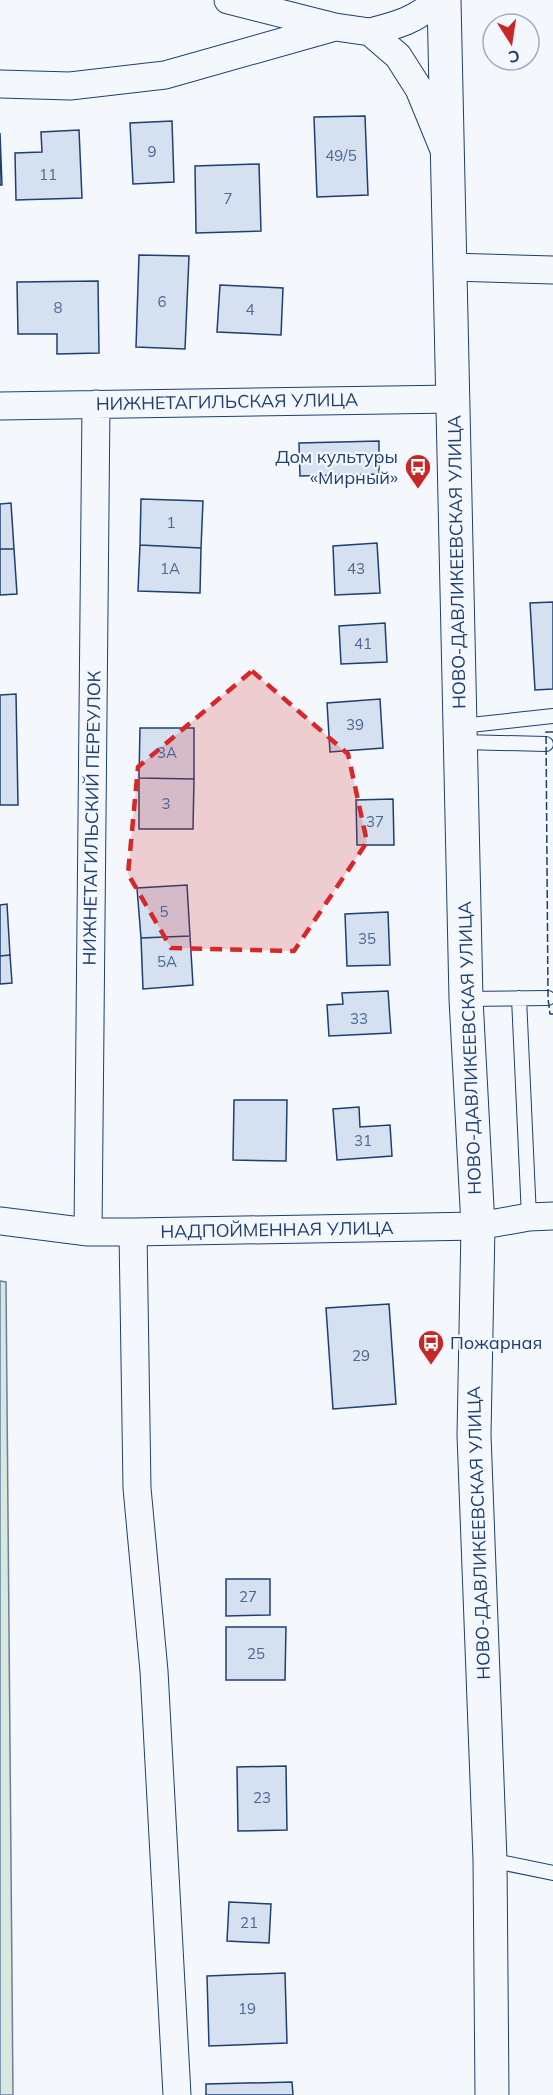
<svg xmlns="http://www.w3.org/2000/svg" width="553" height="2095" font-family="Mulish,sans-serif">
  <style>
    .green { fill: #d7e8df; stroke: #687fa3; stroke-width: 1.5 }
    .building { fill: #d5e0f0; stroke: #1d3f73; stroke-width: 1.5 }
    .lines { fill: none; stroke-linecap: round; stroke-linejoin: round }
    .service-casing { stroke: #1d3f73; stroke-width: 16 }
    .minor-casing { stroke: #1d3f73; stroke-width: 29 }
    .tertiary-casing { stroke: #1d3f73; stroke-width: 35 }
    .service { stroke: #f4f7fb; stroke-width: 14 }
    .minor { stroke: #f4f7fb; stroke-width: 27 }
    .tertiary { stroke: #f4f7fb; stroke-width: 33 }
    .fence { stroke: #1d3f73; stroke-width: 1.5; stroke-dasharray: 8 3; stroke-linecap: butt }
    .marked { fill: #d62828; fill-opacity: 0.2; stroke: #d62828; stroke-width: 4.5; stroke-dasharray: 12 8; stroke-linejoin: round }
    .labels { text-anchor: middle; stroke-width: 4.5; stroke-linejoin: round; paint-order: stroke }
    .number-label { font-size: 15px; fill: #4b6792 }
    .street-label { font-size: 18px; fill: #1d3f73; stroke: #f4f7fb }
    .poi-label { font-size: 18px; fill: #1d3f73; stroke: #f4f7fb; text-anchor: end }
  </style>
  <rect width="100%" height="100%" fill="#f4f7fb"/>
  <path class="green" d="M0,1281l6,1 7,813h-13z"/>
  <path class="building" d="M365,116l3,79 -51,2 -3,-80z
    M172,121l2,61 -41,2 -3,-61z
    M79,130l3,68 -66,2 -1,-47 27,-1 -1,-20z
    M0,133l2,52h-2z
    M259,164l2,67 -65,2 -1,-67z
    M139,255l50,1 -4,93 -49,-2z
    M98,281l1,72 -42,1v-20h-39l-1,-52z
    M220,285l63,3 -2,47 -64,-3z
    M379,441v33l-79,2 -1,-33z
    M141,499l62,2 -2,47 -61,-3z
    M11,503l3,46h-14v-45z
    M377,543l3,50 -45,2 -2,-49z
    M140,545l61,3 -1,45 -62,-2z
    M0,549h14l3,45 -17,1z
    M553,602v87l-18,1 -5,-87z
    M385,623l2,39 -46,2 -2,-38z
    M16,694l2,111h-18v-110z
    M380,699l3,49 -53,4 -3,-49z
    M140,728h54v51l-55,-1z
    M139,778l55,1 -1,50h-54z
    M393,799l1,46h-37l-1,-45z
    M187,885l3,51 -49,2 -4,-50z
    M7,904l3,51 -10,1v-51z
    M388,912l2,53 -43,1 -2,-52z
    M190,936l3,49 -50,4 -2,-51z
    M10,955l2,28 -12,1v-28z
    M388,991l3,42 -62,3 -2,-31 16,-1 -1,-11z
    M234,1100h53l-1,61 -53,-1z
    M359,1107l1,20 30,-2 2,31 -55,4 -4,-51z
    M389,1304l7,100 -63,5 -7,-101z
    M226,1579h44v36l-44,1z
    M226,1627h60l-1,53h-59z
    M286,1766l1,64 -49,1 -1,-64z
    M229,1902l42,2 -2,39 -42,-2z
    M285,1973l2,70 -78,3 -2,-70z
    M292,2082l1,13h-87v-11z"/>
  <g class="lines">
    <g class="service-casing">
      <path id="service" d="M461,726l92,-10
        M461,742l85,2
        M519,998l10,219
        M466,999l82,-1
        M490,1860l63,13"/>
    </g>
    <g class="minor-casing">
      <path id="minor" d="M228,0l107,27 35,5 28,24 21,33 25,61
        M370,32c28,-7 46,-12 68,-32
        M0,84l70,2 95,-11 170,-48
        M451,267l102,3
        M0,406l454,-7
        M0,1221l88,11h45l345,-6 51,-9 24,-1
        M88,1232l8,-828
        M133,1232l4,256 17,183 23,424"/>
    </g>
    <g class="tertiary-casing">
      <path id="tertiary" d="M444,0l22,999 12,227 -4,209 16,425 2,235"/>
    </g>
    <use href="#service" class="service"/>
    <use href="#minor" class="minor"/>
    <use href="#tertiary" class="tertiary"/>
    <path class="fence" d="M553,732h-7l2,266 2,16h3"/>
  </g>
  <path class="marked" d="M252,671l96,83 19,88 -73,109 -123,-3 -43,-74 10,-107z"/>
  <defs>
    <g id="bus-pin" transform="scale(1.35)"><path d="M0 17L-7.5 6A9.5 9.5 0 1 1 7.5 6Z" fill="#c62828" stroke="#f4f7fb"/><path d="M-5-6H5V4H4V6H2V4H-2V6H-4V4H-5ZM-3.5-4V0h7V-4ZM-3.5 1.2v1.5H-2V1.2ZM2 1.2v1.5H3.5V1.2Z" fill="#fff"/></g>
  </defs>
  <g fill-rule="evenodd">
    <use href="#bus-pin" x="418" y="467"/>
    <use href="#bus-pin" x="431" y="1343"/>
  </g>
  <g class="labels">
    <g class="number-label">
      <text x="152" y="157">9</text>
      <text x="341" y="161">49/5</text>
      <text x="48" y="180">11</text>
      <text x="228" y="204">7</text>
      <text x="162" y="307">6</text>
      <text x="58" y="313">8</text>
      <text x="250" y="315">4</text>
      <text x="171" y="528">1</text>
      <text x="170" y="574">1А</text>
      <text x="356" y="574">43</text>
      <text x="363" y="649">41</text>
      <text x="355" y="730">39</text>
      <text x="167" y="758">3А</text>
      <text x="166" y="809">3</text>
      <text x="375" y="827">37</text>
      <text x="164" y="917">5</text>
      <text x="367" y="944">35</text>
      <text x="167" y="967">5А</text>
      <text x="359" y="1024">33</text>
      <text x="363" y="1146">31</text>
      <text x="361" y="1361">29</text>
      <text x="248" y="1602">27</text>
      <text x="256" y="1659">25</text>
      <text x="262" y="1803">23</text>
      <text x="249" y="1928">21</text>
      <text x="247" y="2014">19</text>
    </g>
    <g class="street-label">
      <text transform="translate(227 402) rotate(-1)" y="6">НИЖНЕТАГИЛЬСКАЯ УЛИЦА</text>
      <text transform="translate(457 562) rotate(-91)" y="6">НОВО-ДАВЛИКЕЕВСКАЯ УЛИЦА</text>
      <text transform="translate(92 818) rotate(-89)" y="6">НИЖНЕТАГИЛЬСКИЙ ПЕРЕУЛОК</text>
      <text transform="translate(470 1048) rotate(-92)" y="6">НОВО-ДАВЛИКЕЕВСКАЯ УЛИЦА</text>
      <text transform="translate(277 1230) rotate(-1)" y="6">НАДПОЙМЕННАЯ УЛИЦА</text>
      <text transform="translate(479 1533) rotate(-92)" y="6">НОВО-ДАВЛИКЕЕВСКАЯ УЛИЦА</text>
    </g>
    <g class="poi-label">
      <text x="398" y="463">Дом культуры<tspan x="398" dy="21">«Мирный»</tspan></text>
      <text x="450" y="1349" text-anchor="start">Пожарная</text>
    </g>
  </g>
  <g transform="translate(511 42) rotate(168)"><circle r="28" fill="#f4f7fb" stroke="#9eadc5" stroke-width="1.5"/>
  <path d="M0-4.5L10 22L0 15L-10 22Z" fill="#c62828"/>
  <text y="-9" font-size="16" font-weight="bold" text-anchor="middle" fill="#1d3f73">С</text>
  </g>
</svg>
